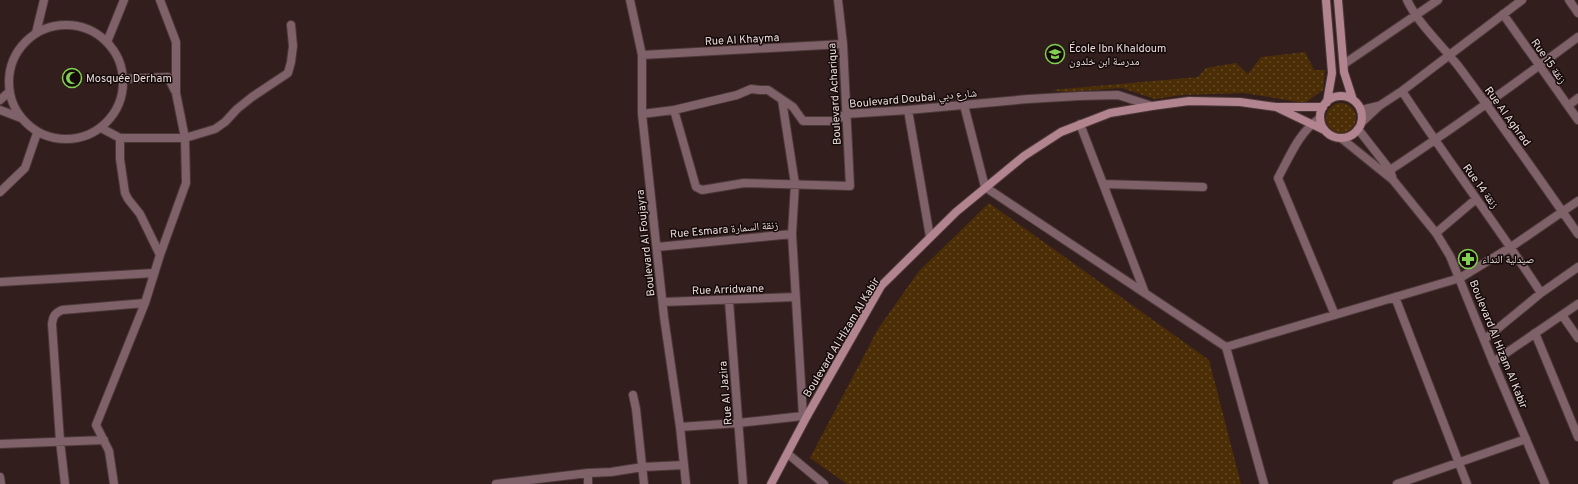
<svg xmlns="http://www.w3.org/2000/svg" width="1578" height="484" font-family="Overpass,'Noto Naskh Arabic',sans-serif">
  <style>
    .park { fill: url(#park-dots) }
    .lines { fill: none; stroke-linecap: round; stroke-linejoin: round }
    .minor-casing { stroke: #4c3837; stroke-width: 10 }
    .tertiary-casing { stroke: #4c3837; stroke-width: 10 }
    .secondary-casing { stroke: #4c3837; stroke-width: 10 }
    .minor { stroke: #7e6169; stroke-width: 8 }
    .tertiary { stroke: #7e6169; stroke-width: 8 }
    .secondary { stroke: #b18490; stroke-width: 8 }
    .labels { text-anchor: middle; stroke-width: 3; stroke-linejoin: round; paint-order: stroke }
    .street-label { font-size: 11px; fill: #eadbda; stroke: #140a0a }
    .poi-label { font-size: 11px; fill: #eadbda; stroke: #140a0a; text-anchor: start }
  </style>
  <defs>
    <pattern id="park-dots" width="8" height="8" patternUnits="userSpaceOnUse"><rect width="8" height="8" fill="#4c2e06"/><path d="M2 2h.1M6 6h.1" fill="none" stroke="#664c2a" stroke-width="1.8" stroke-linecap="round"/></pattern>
  </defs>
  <rect width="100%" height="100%" fill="#321e1c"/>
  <path class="park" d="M1305,52l9,18h11l-2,20 -18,13 -61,-10 -62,2 -27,4 -33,-11 -58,4 -12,-2 146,-13 8,-9 30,-5 12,11 13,-17z
    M1326 118a15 15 0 1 1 30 0a15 15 0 1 1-30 0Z
    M989,203l220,157 32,124h-394l-37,-26 68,-129 41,-58z"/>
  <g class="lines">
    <g class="minor-casing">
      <path id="minor" d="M630,0l12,55v59l22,203 16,110 6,57
        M1407,0c12,25 35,45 52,67 41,55 80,111 119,167
        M1569,0l9,13
        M1503,14l75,106
        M9 82a57 57 0 1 1 114 0a57 57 0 1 1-114 0Z
        M36,33l8,-33
        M107,42l17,-42
        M642,55l201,-11
        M1344,64l94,-64
        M124,79l44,-2 7,14
        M1402,91c45,69 95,134 139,202
        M0,100l9,-8
        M782,100l13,84 -3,50 11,182h4
        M964,105l21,82 241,160 38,137
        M1568,106l10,-8
        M0,110l21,8
        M674,110l22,77 6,3 42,-7 106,3 -7,-142 -5,-44
        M908,110l22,127
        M1361,110l17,-4
        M642,114l32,-4 63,-15 14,-6 9,1h8l25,17 10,14h30l13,-7 62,-4 120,-11 52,-3 38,-1 34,11
        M1320,118c-21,14 -30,38 -42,60l57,137
        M1362,122l17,-16 23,-15 120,-91
        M1080,124l65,169
        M101,128l19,10h65l30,-9 10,-7 12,-13 15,-12 36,-24 3,-11 2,-16 -2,-21
        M120,138v21l5,34 3,6 12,15 20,41
        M1383,171l7,-1c64,-42 126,-87 188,-133
        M1103,184l100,3
        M0,192l25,-24 12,-35
        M1436,233l40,-34
        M657,247l135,-13
        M0,282l154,-9
        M1395,297l72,187
        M729,301l14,183
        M663,302l132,-5
        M1562,315l16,23
        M1535,333l43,104
        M1485,339l56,-46 37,-26
        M1226,347l234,-69 51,-31 67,-46
        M1493,362l85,-58
        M633,395l3,14 8,75
        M680,427l58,-4 65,-7
        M0,444l104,-4
        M788,454l36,30
        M588,473v11
        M0,477l1,7
        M65,484l-5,-43 -8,-117c1,-8 3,-11 10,-14l83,-7
        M114,484l-5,-33 -13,-26 49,-122 15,-48 26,-72 -1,-45 -9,-45v-51l-16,-42
        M496,484l92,-11 23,-1 32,-5 41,-2
        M1397,484l129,-45"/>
    </g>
    <g class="tertiary-casing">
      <path id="tertiary" d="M1358,129l32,41 3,10
        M1341,138l52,42 43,53 14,23 43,106 52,122"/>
    </g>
    <g class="secondary-casing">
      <path id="secondary" d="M1326,0l6,73 -5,29
        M1338,0l6,72 9,28
        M1320 117a21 21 0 1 1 42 0a21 21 0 1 1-42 0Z
        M1278,108l46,22
        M771,484l36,-68 74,-130 75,-74 68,-56 37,-24 49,-19 42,-7 37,-5 51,1 36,5h47"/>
    </g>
    <use href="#minor" class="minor"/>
    <use href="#tertiary" class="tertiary"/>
    <use href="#secondary" class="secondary"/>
  </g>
  <defs>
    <g id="school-ring" transform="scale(1)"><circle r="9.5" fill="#140a0a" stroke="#81d051" stroke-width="1.5"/><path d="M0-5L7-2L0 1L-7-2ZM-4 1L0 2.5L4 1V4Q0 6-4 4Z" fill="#81d051"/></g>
    <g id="mosque-ring" transform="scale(1)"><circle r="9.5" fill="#140a0a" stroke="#81d051" stroke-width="1.5"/><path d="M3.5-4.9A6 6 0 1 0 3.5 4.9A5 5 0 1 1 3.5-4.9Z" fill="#81d051"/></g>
    <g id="pharmacy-ring" transform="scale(1)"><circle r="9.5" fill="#140a0a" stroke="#81d051" stroke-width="1.5"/><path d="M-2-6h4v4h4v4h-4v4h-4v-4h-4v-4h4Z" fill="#81d051"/></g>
  </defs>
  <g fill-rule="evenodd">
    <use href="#school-ring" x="1055" y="54"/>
    <use href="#mosque-ring" x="72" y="78"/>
    <use href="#pharmacy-ring" x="1468" y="259"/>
  </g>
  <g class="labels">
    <g class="street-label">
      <text transform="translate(742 39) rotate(-3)" y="4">Rue Al Khayma</text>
      <text transform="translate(1549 61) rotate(55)" y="4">Rue 15 زنقة</text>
      <text transform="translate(834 94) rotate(-93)" y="4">Boulevard Achariqua</text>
      <text transform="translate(913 98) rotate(-5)" y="4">Boulevard Doubai شارع دبي</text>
      <text transform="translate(1508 116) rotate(54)" y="4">Rue Al Aghrad</text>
      <text transform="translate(1481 186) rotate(54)" y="4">Rue 14 زنقة</text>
      <text transform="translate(724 229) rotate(-5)" y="4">Rue Esmara زنقة السمارة</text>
      <text transform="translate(645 243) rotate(-96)" y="4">Boulevard Al Foujayra</text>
      <text transform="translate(728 289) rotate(-2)" y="4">Rue Arridwane</text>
      <text transform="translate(841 337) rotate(-59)" y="4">Boulevard Al Hizam Al Kabir</text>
      <text transform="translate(1499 344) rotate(68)" y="4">Boulevard Al Hizam Al Kabir</text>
      <text transform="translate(725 393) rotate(-95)" y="4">Rue Al Jazira</text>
    </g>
    <g class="poi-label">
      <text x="1069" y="52">École Ibn Khaldoum<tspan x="1069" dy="13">مدرسة ابن خلدون</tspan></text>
      <text x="86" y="82">Mosquée Derham</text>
      <text x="1482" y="263">صيدلية النداء</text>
    </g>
  </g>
</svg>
